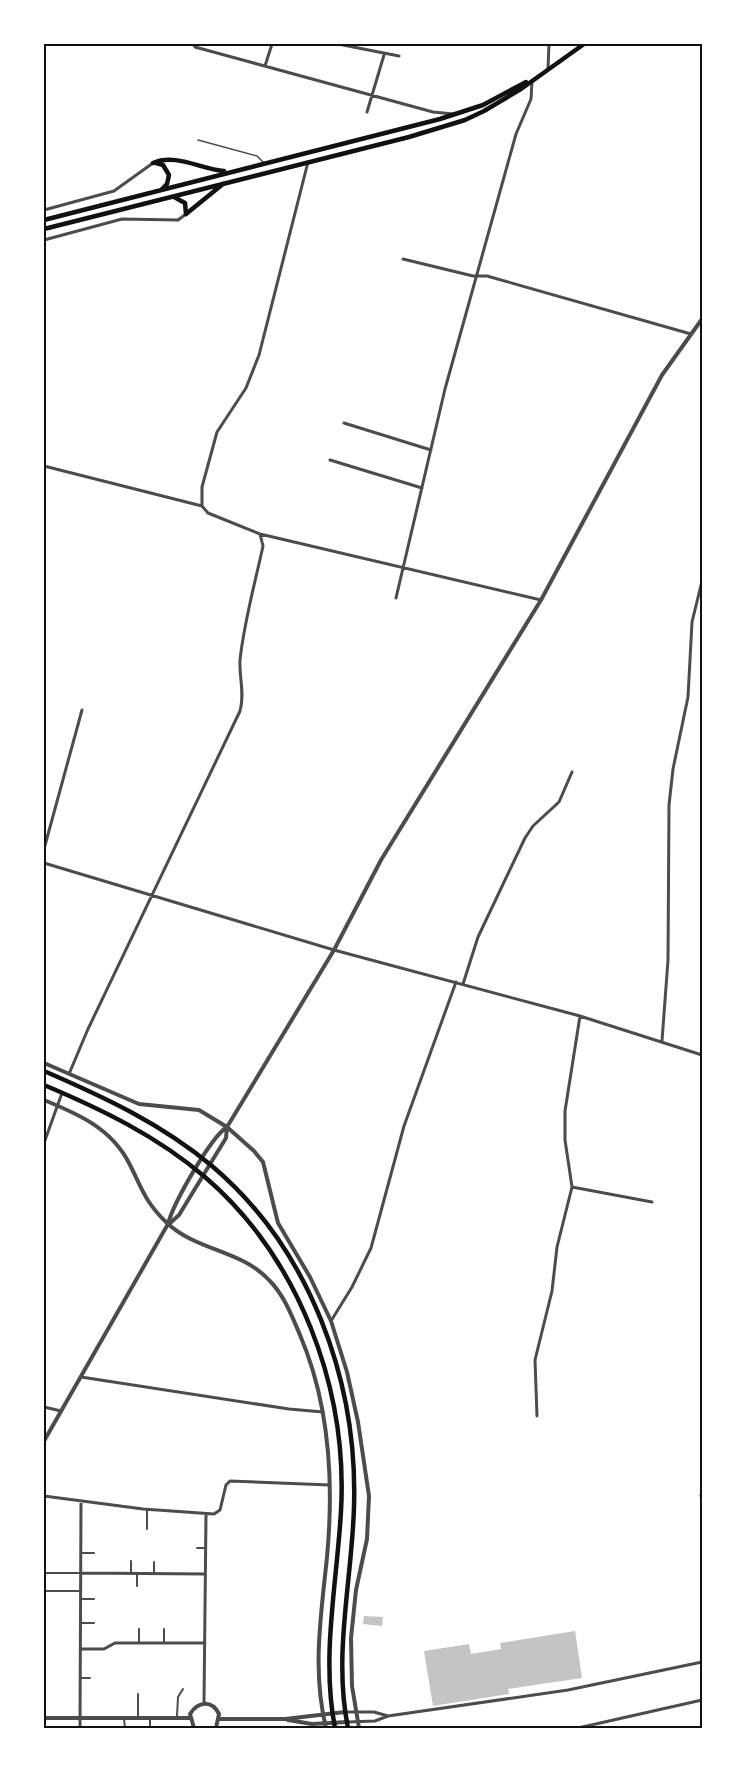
<svg xmlns="http://www.w3.org/2000/svg" width="746" height="1772" font-family="Montserrat,sans-serif">
  <style>
    .building { fill: #c4c4c4 }
    .lines { fill: none; stroke-linecap: round; stroke-linejoin: round }
    .service { stroke: #4c4c4c; stroke-width: 1.5 }
    .pedestrian { stroke: #4c4c4c; stroke-width: 2 }
    .minor { stroke: #4c4c4c; stroke-width: 3 }
    .tertiary { stroke: #4c4c4c; stroke-width: 4 }
    .secondary { stroke: #111; stroke-width: 4.5 }
    .neatline { fill: none; stroke: #111; stroke-width: 2 }
  </style>
  <rect width="100%" height="100%" fill="#fff"/>
  <path class="building" d="M364,1616l19,1 -1,9 -19,-2z
    M575,1631l7,47 -74,11 1,5 -76,12 -9,-55 45,-7 2,10 30,-5 -1,-6z"/>
  <g class="lines">
    <path class="service" d="M186,44l9,2
      M198,140l59,16 7,7"/>
    <path class="pedestrian" d="M147,1509v20
      M197,1548h8
      M82,1553h12
      M131,1561v12
      M154,1562v12
      M44,1573h36
      M137,1574v12
      M44,1591h36
      M81,1599h13
      M82,1623h12
      M139,1643v-14
      M164,1643v-14
      M81,1678h9
      M138,1694v24
      M177,1716l1,-19 5,-8
      M124,1719l1,9
      M150,1719v9
      M45,1728v-10"/>
    <path class="minor" d="M195,44v3l238,65 20,2
      M338,44l61,12
      M265,66l7,-22
      M548,68l1,-24
      M367,112l17,-57
      M44,210l70,-19 39,-28
      M44,240l78,-21 56,1 8,-6
      M403,259l70,17h14l204,58
      M344,423l87,27
      M330,460l92,28
      M44,466l158,40 6,7 52,21 281,66
      M202,506v-19l15,-55 29,-44 13,-33 49,-193
      M396,598l49,-209 71,-255 15,-35 1,-18
      M44,849l38,-139
      M44,863l290,87 246,66 122,39
      M463,984l15,-47 47,-99 8,-12 26,-24 13,-30
      M662,1041l6,-81 1,-155 4,-36 15,-72 4,-75 10,-41
      M69,1074l19,-45 152,-318c5,-18 -1,-33 0,-51 4,-38 15,-77 23,-114l-3,-12
      M44,1143l18,-50
      M572,1187l80,15
      M331,1321l21,-34 19,-39 33,-122 52,-144
      M81,1377l208,32 34,3
      M44,1407l17,4
      M537,1416l-2,-56 17,-69 5,-44 15,-60 -7,-47v-29l15,-95
      M701,1495l1,6
      M44,1496l99,13 71,5 6,-4 6,-25 4,-4 100,4
      M81,1573l124,1
      M80,1649h24l11,-6h90
      M204,1703l2,-189
      M346,1712h28l14,4
      M347,1722l28,-1 13,-5 180,-26 134,-28
      M80,1728l1,-227
      M578,1728l124,-28"/>
    <path class="tertiary" d="M44,1063l95,41 60,6 28,17 27,24 9,11 15,61 32,54 21,44 16,51 11,50 11,74 -2,43 -11,51 -5,48 1,48 7,42
      M44,1100c34,14 67,28 85,63 13,25 15,38 38,60 30,28 74,27 102,57 15,15 23,36 31,55 30,70 34,147 27,222 -6,59 -15,113 -1,171
      M169,1224l10,-9 47,-77 1,-11
      M44,1441l124,-217c5,-20 42,-86 59,-97l107,-177 47,-90 160,-260 121,-225 40,-56
      M44,1718h146
      M220,1719h65l60,-7
      M288,1720l24,4 35,-2
      M194,1728l-4,-14c8,-13 22,-14 29,0l-3,14"/>
    <path class="secondary" d="M153,163c22,-10 48,6 71,8
      M156,163l7,2 6,10 -2,9 -5,5
      M174,197l11,6 1,11
      M186,214l37,-30
      M44,220l396,-101 43,-14 43,-23
      M44,229l365,-92 56,-17 19,-9 37,-22 63,-45
      M44,1071c60,26 118,53 168,95 98,83 146,215 142,341 -2,73 -21,148 -6,221
      M44,1085c57,24 113,51 161,92 94,81 143,211 136,334 -4,72 -20,146 -6,217"/>
  </g>
  <rect width="746" height="1772" fill="none" stroke="#ffffff" stroke-width="90"/>
  <rect x="45" y="45" width="656" height="1682" class="neatline"/>
</svg>
